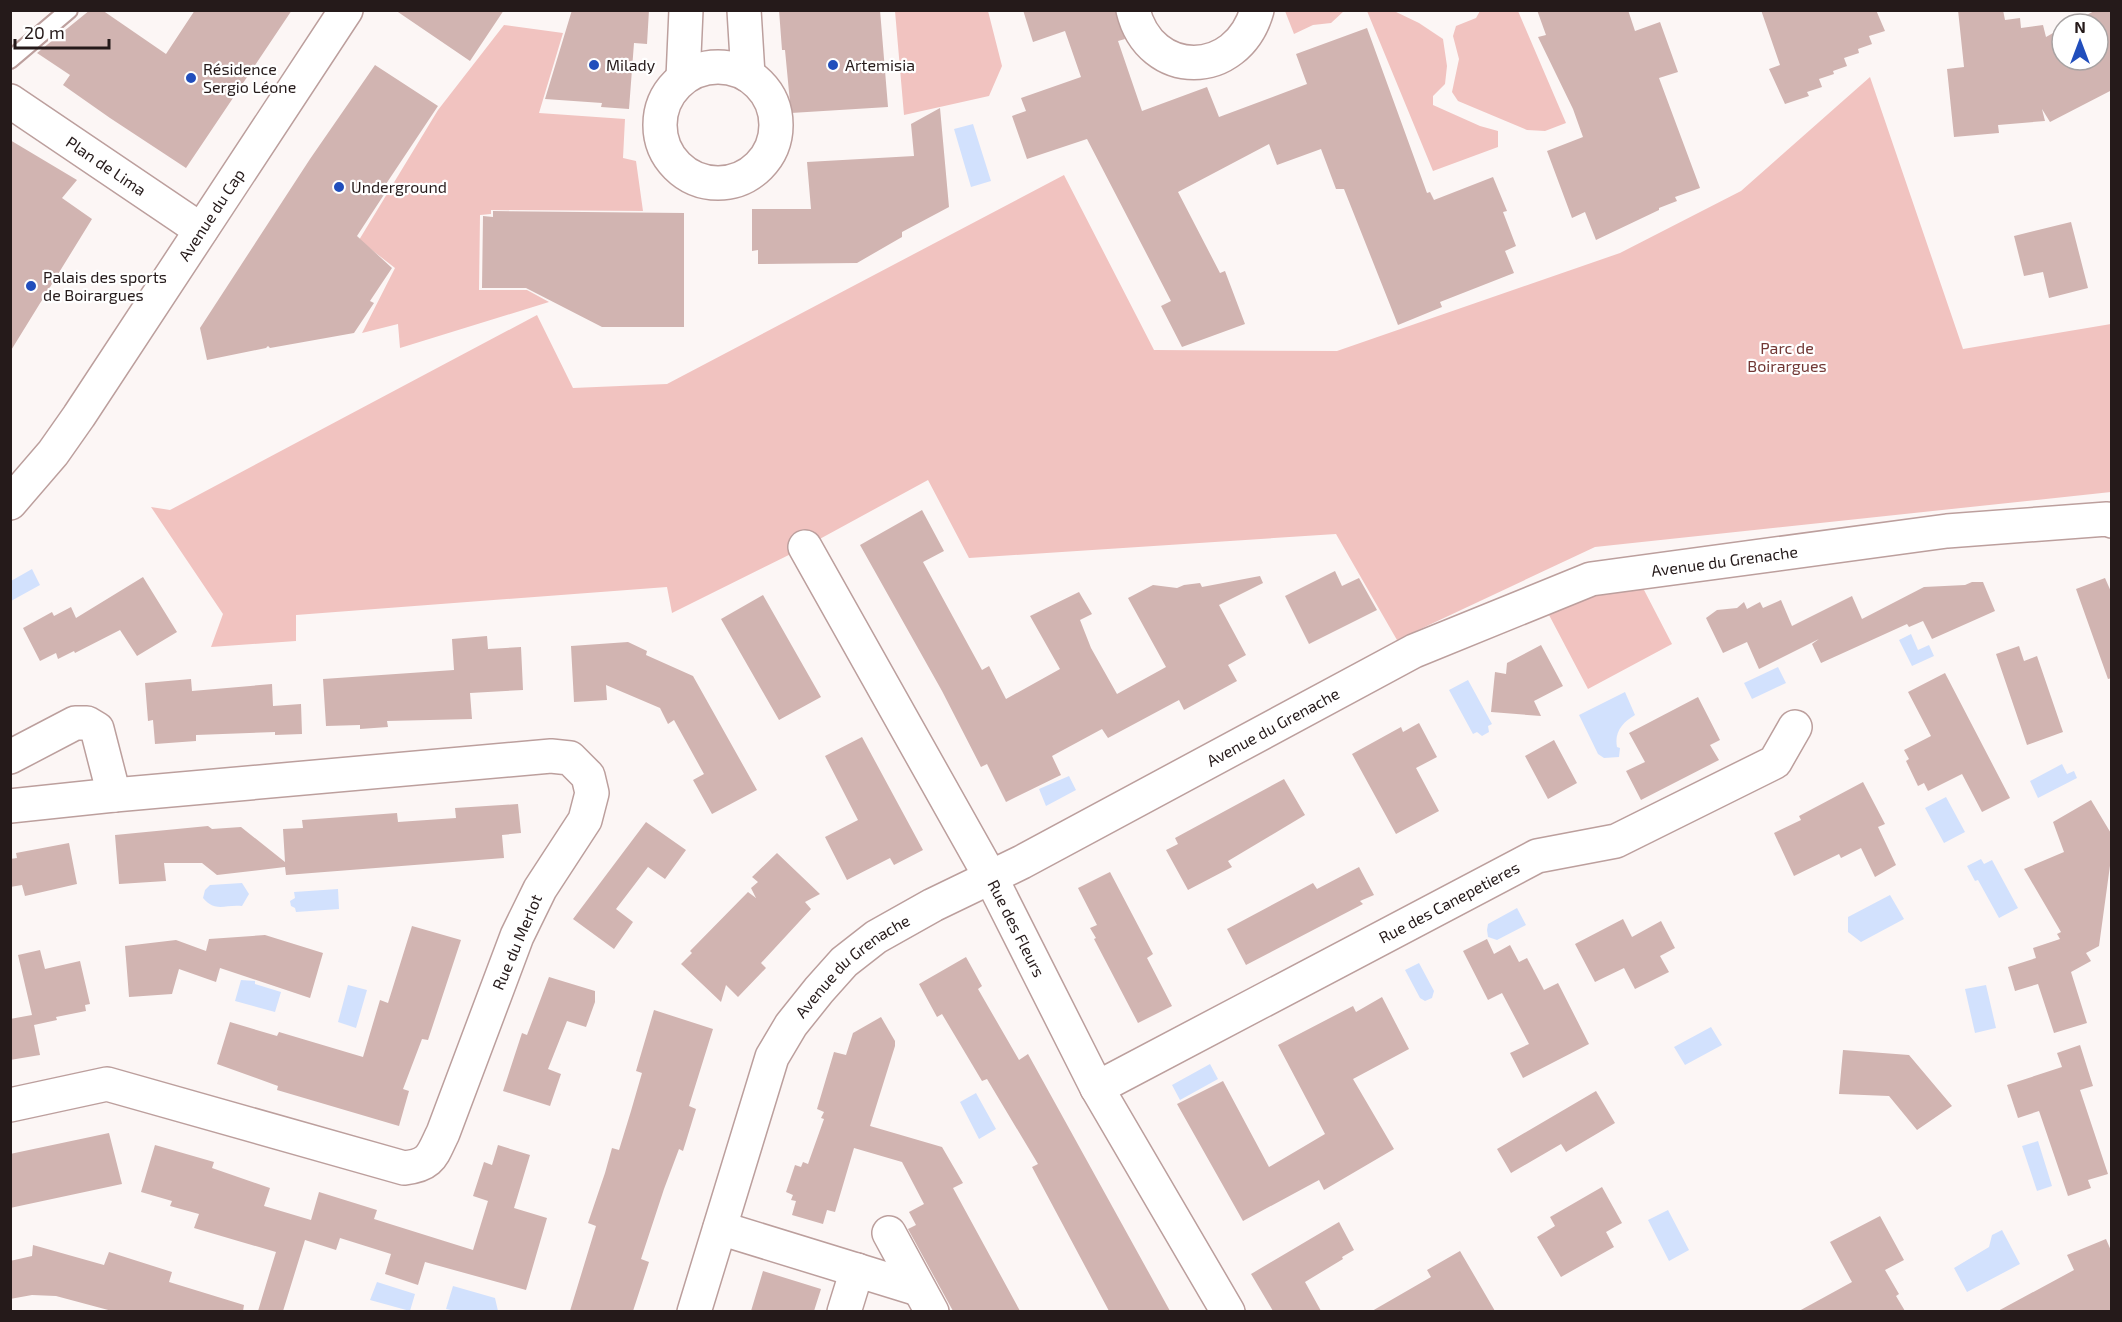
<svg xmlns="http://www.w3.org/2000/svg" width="2122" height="1322" font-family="'Exo 2',sans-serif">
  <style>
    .green { fill: #f1c3c0 }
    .water { fill: #d2e1fd }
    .building { fill: #d1b4b1 }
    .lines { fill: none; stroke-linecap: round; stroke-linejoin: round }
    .lane-casing { stroke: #bc9f9d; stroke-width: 20 }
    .street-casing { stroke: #bc9f9d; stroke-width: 36 }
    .lane { stroke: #fff; stroke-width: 16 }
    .street { stroke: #fff; stroke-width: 33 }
    .poi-dot { fill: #214ebc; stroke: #fff; stroke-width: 2 }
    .labels { text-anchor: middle; stroke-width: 4.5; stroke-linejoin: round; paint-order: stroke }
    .poi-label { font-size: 16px; fill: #251a1a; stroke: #fff; text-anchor: start }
    .street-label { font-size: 16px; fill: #251a1a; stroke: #fff }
    .park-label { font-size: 16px; fill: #713734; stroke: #fff }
  </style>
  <rect width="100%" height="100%" fill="#fcf6f5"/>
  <path class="green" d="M895,11h93l14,55 -13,30 -85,19z
    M1285,11h59l-13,12 -18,2 -19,9z
    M1367,11h27l25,12 24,16 4,27 -2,18 -12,12v9l47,21 18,5v16l-65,24z
    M1480,11h38l48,112 -21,8 -18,-1 -69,-29 -6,-9 7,-33 -6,-23 3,-10 20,-8z
    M504,25l59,8 -24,80 86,6 -2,39 13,3 7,50 -152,-1v4l-11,1 -1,75h48l22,12 -149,46 -2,-24 -36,9 33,-65 -36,-28 79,-130z
    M1870,77l93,272 148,-25v168l-516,55 -198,93 -61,-106 -367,24 -41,-78 -123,67 -133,66 -5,-26 -371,28v26l-85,6 12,-33 -72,-107 19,3 367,-195 36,73 94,-4 397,-209 90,175 183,1 283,-98 121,-62z
    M1599,587l44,1 29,56 -84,45 -39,-74z"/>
  <path class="water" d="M973,124l18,57 -20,6 -17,-58z
    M32,569l8,16 -29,16v-20z
    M1911,634l7,16 11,-5 5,11 -22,10 -13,-26z
    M1778,667l8,16 -34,16 -8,-16z
    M1468,680l24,44 -4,2 1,6 -7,4 -5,-4 -4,2 -24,-44z
    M1625,692l10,23c-12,7 -21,17 -18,32l3,1 -1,9 -15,1 -6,-4 -19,-39z
    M2062,764l5,10 7,-3 3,7 -39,20 -8,-17z
    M1069,776l7,14 -30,16 -7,-17z
    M1946,797l19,35 -21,11 -19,-35z
    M1981,859l3,5 8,-4 26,48 -19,10 -21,-38 -3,1 -8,-15z
    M242,883l7,11 -7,12c-17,-2 -26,7 -39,-8l2,-8 5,-5z
    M338,889l1,20 -43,3 -1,-4 -4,-2 -1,-5 5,-3 -1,-6z
    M1890,895l14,24 -43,23 -13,-10v-15z
    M1517,908l9,17 -29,15 -9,-3 -1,-7 1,-6z
    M1419,963l15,28 -2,7 -7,3 -5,-3 -15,-28z
    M241,980l14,1v3l26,8 -6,20 -40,-11z
    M348,985l19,5 -11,38 -18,-6z
    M1986,985l10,43 -21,5 -10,-44z
    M1711,1027l11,18 -37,20 -11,-18z
    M1210,1064l8,15 -38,21 -8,-15z
    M976,1093l20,36 -17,10 -19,-37z
    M2038,1141l14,45 -15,5 -15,-45z
    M1668,1210l21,40 -20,11 -21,-41z
    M2002,1230l18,34 -53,28 -13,-24 35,-21 3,-12z
    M377,1282l38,12 -5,17 -40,-11z
    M453,1286l42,12 3,13h-43l-9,-2z"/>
  <path class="building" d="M90,10h12l64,44 29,-44h97l-106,158 -76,-50 -47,-33 7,-10 -33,-22z
    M395,10h109l-34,51z
    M572,10h77l-2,34 -13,-1 -5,66 -28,-2 1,-4 -57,-4z
    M779,10h101l8,97 -97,6 -6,-63h-3z
    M1023,10h92l10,29 -7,2 24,70 65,-24 12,30 88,-33 -11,-30 71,-26 60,165 3,-1 4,8 59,-23 14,34 -4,1 13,34 -11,5 9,22 -74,29 2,5 -44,18 -54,-136h-8l-15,-40 -44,16 -8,-21 -91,48 42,81 5,-2 20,53 -63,23 -21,-41 10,-5 -84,-162 -60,20 -15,-43 14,-5 -5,-13 60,-21 -16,-46 -32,11z
    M1537,10h91l7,21 25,-9 18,50 -19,6 41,110 -25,9 2,4 -18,7v2l-63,30 -11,-28 -13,6 -25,-67 36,-14 -10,-28 -35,-72 8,-2z
    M1761,10h115l9,21 -16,5 3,8 -14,5 1,4 -15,5 3,8 -14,5 1,3 -15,5 3,8 -15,5 2,4 -24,8 -16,-35 11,-4z
    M1958,10h45l2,10 15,-2 1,10 22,-3 3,12 16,-9v32h36v-36h-28l26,-14h16v80l-62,32 -8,-13 3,12 -47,4 1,8 -45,4 -7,-68 17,-2z
    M375,65l63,41 -52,78 3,3 -32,49 35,32 -22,33 4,2 -20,30 -84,15 -2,-2 -2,2 -59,12 -7,-32 110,-169z
    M940,108l9,99 -47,25v5l-45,26 -99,1v-14l-6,1v-42h59l-4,-47 107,-6 -3,-32z
    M10,140l67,40 -15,18 30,21 -82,133z
    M493,211l191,2v114h-82l-76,-39h-44l1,-72 10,1z
    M2071,222l17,66 -39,10 -6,-26 -19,4 -10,-40z
    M922,510l22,41 -21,11 59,108 7,-4 17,33 54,-30 -30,-53 49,-24 13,22 -12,6 11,28 26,46 49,-27 -38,-69 25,-13 24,3 7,-3 16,-2 2,4 58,-11 3,7 -44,22 27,50 -18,10 9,16 -53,29 -5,-10 -71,38 -6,-9 -50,27 9,19 -55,27 -19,-38 -6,3 -39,-76 -82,-146z
    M1335,571l7,15 17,-8 18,32 -68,34 -24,-48z
    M143,577l34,55 -40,24 -17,-26 -45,23 -1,-2 -16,8 -2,-6 -16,8 -17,-33 29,-16 2,4 17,-9 5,11z
    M2105,578l7,16v84l-4,1 -32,-90z
    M1972,582h11l12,29 -63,28 -9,-18 -14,6 -2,-3 -86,39 -9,-19 7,-5 -60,30 -12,-27 -24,11 -17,-35 11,-8 20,-2 7,-6 3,7 13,-7 3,6 18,-8 11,26 60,-30 10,23 62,-32 41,-2z
    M763,595l58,102 -42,23 -58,-101z
    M487,636l1,13 33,-2 2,43 -53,3 2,26 -85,2 1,6 -28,2v-4l-34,1 -3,-47 131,-9 -2,-31z
    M628,642l19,9 -1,4 47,21 64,114 -45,24 -19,-34 11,-6 -30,-54 -6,4 -8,-16 -54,-23 1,15 -33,2 -3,-56z
    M1541,645l22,41 -29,15 7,15 -50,-4 4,-40 11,2 1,-11z
    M2019,646l5,15 13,-5 26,76 -36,13 -31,-91z
    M1945,673l65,125 -28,14 -20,-38 -34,17 -4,-8 -6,3 -12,-25 3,-2 -5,-9 27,-14 -23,-44z
    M191,679l1,12 80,-7 1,22 28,-2 1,30 -27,1v-3l-79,3v6l-41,3 -2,-24 -5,1 -3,-38z
    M1698,697l22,43 -10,5 9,15 -78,40 -15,-29 19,-9 -16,-29z
    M1419,723l18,34 -21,11 23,43 -43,23 -44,-80 49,-27 2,5z
    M862,737l61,113 -29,15 -4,-7 -43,22 -22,-43 33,-17 -33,-64z
    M1554,740l23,43 -29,16 -23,-43z
    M1284,779l21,36 -77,46 4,6 -44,23 -22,-40 12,-6 -3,-6z
    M1863,782l22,42 -7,3 18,38 -21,12 -14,-29 -20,10 -2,-4 -45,22 -20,-43 27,-13 -2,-4z
    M2091,800l21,35v16l-13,95 -13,7 5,8 -20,11 16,51 -33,10 -16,-49 -23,7 -7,-24 28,-9 -3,-10 27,-9 -3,-5 4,-2 -37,-63 40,-17 -11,-30z
    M518,804l3,29 -19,2 2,23 -218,17 -1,-8 -68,8 -15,-12h-38l2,18 -47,3 -4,-49 93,-9 4,3 29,-2 44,35 -2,-33 20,-1 -1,-8 95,-7 1,9 58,-4 -1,-10z
    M646,822l40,28 -21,29 -17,-12 -32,42 17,13 -19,27 -41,-30z
    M69,843l8,41 -52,12 -3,-11 -12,2v-28l7,-1 -1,-5z
    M777,853l43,41 -15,8 6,7 -50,54 5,5 -28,29 -12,-12 -5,17 -40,-38 11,-11 -2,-2 58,-59 8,6 -5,-10 7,-6 -6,-5z
    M1359,867l15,28 -14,6 3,3 -117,61 -19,-36 86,-46 4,6z
    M1110,872l43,82 -6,4 25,48 -34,17 -44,-84 2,-1 -6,-10 7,-3 -19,-37z
    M1623,919l9,18 29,-16 14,27 -15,8 9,16 -34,17 -11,-21 -29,14 -20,-38z
    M412,926l49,14 -33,100 -6,-1 -19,50 6,2 -10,35 -122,-36 1,-4 -61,-22 13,-42 47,14 2,-4 84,25 17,-57 8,3z
    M265,935l58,18 -13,45 -90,-30 -4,14 -37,-13 -7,25 -43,3 -4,-51 51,-6 30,11 3,-12z
    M1487,939l7,15 16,-9 9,17 8,-4 17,32 14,-7 31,61 -66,34 -13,-25 19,-9 -27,-51 -14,7 -25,-49z
    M40,950l5,19 35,-8 10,43 -5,1 1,6 -30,6 1,3 -23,5 6,30 -30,5v-41l22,-4 -14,-60z
    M966,957l16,29 -4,3 41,71 9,-6 142,257h-61l-77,-144 6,-3 -51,-85 -5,2 -40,-67 -5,3 -18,-33z
    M549,977l46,14v11l-9,25 -19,-6 -19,48 13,5 -11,32 -47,-15 19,-58 5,2z
    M1382,997l27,52 -56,30 41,70 -70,41 -5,-10 -76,41 -66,-117 46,-23 46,86 56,-33 -47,-89 75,-39 3,6z
    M654,1010l59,19 -24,77 7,3 -13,42 -4,-2 -15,40 -23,70 8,3 -16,49h-63l26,-85 -8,-3 17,-50 7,-25 7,2 12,-39 11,-38 -6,-2z
    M881,1017l14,24v5l-25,80 72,21 21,36 -10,5 67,123h-67l-45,-82 8,-4 -7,-13 15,-8 -22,-42 -48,-14 -19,64 -8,-2 -4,14 -31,-9 4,-14 -5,-1 2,-5 -7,-3 9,-27 6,2 2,-5 5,2 16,-45 -3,-1 3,-6 -7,-3 17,-57 12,3 7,-22z
    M2080,1045l13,41 -13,4 28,84 -20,6 3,8 -23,8 -29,-85 -21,7 -11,-33 55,-18 -5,-14z
    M1843,1050l66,5 43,51 -35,24 -28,-34 -50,-2z
    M1596,1091l19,32 -49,29 -5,-8 -50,29 -14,-24z
    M109,1133l13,51 -112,24v-54z
    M155,1145l59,17 -2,6 58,20 -6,18 47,14 8,-28 58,18 -3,9 99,31 15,-49 -15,-5 11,-34 8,3 6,-20 32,10 -16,53 33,10 -21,72 -101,-28 -7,23 -33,-11 6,-20 -51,-16 -4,12 -31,-10 -22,71h-25l18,-59 -82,-24 5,-14 -29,-8 2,-5 -31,-9z
    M1602,1187l20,36 -16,9 8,15 -53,30 -24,-40 18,-11 -5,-9z
    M1880,1216l24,44 -19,10 14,24 -3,2 9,15h-106l53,-29 -22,-40z
    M1339,1222l15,28 -12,7 1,2 -38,23 16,29h-48l-22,-37z
    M2106,1239l6,14v58h-114l76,-41 -7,-15z
    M33,1245l71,20 5,-13 63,20 -3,10 75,23 -1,6h-131l-56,-15 -24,-1 -22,4v-38l22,-5z
    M1460,1251l35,60h-123l59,-34 -4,-7z
    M763,1271l58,18 -7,22h-63z"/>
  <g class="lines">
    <g class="lane-casing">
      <path id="lane" d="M10,60l59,-50"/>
    </g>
    <g class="street-casing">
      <g id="street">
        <path d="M744,10l4,65"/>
        <path d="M1133,10c17,70 104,70 124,0"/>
        <circle cx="718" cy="125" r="58"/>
        <path d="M683,78l3,-68"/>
        <path id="s1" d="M10,101l191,129"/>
        <path id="s2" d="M10,503l43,-50 26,-37 267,-406"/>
        <path id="s3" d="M805,547l186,331 106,210 131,224"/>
        <path d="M10,757l65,-34h12l10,6 17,66"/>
        <path d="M10,806l104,-11 437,-39 19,2 18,18 4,17 -7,27 -45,69 -23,47 -74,197c-11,22 -11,32 -39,35l-297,-84 -97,21"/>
        <path id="s4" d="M1097,1088l440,-232 79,-15 159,-79 20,-35"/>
        <path d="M720,1228l198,61"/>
        <path d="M889,1233l43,79"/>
        <path id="s5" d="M694,1312l78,-255 19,-32 28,-35 25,-28 32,-25 57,-32 89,-43 392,-211 177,-72 356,-48 160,-12 5,2"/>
        <path d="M844,1312l13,-42"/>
      </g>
    </g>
    <use href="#lane" class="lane"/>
    <use href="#street" class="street"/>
  </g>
  <g class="poi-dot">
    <circle cx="594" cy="65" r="6"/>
    <circle cx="833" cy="65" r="6"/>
    <circle cx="191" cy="78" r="6"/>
    <circle cx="339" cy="187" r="6"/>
    <circle cx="31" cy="286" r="6"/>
  </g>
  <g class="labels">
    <g class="poi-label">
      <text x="606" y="71">Milady</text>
      <text x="845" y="71">Artemisia</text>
      <text x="203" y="75">Résidence<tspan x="203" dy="18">Sergio Léone</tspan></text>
      <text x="351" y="193">Underground</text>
      <text x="43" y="283">Palais des sports<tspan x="43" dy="18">de Boirargues</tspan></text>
    </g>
    <g class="street-label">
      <text dy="6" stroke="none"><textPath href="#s1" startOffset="116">Plan de Lima</textPath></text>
      <text dy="6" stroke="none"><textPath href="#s2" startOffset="352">Avenue du Cap</textPath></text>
      <text dy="6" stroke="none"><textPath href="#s5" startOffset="1362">Avenue du Grenache</textPath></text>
      <text dy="6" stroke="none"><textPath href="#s5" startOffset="876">Avenue du Grenache</textPath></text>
      <text dy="6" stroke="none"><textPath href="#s4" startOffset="398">Rue des Canepetieres</textPath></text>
      <text dy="6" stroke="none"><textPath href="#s3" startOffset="436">Rue des Fleurs</textPath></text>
      <text transform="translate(517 942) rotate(-67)" y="6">Rue du Merlot</text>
      <text dy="6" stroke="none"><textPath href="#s5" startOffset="390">Avenue du Grenache</textPath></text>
    </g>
    <g class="park-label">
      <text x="1787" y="354">Parc de<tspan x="1787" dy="18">Boirargues</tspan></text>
    </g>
  </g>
  <rect width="2122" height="1322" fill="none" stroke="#251a1a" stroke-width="24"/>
  <g transform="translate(2080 42)"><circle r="28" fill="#ffffff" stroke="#a8a3a3" stroke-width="1.5"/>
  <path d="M0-4.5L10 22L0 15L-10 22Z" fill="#214ebc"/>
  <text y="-9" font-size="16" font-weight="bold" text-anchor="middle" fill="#251a1a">N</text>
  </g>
  <path d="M15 39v9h94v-9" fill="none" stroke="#251a1a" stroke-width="3"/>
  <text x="24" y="39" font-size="18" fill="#251a1a" stroke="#ffffff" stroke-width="4.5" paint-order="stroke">20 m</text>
</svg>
